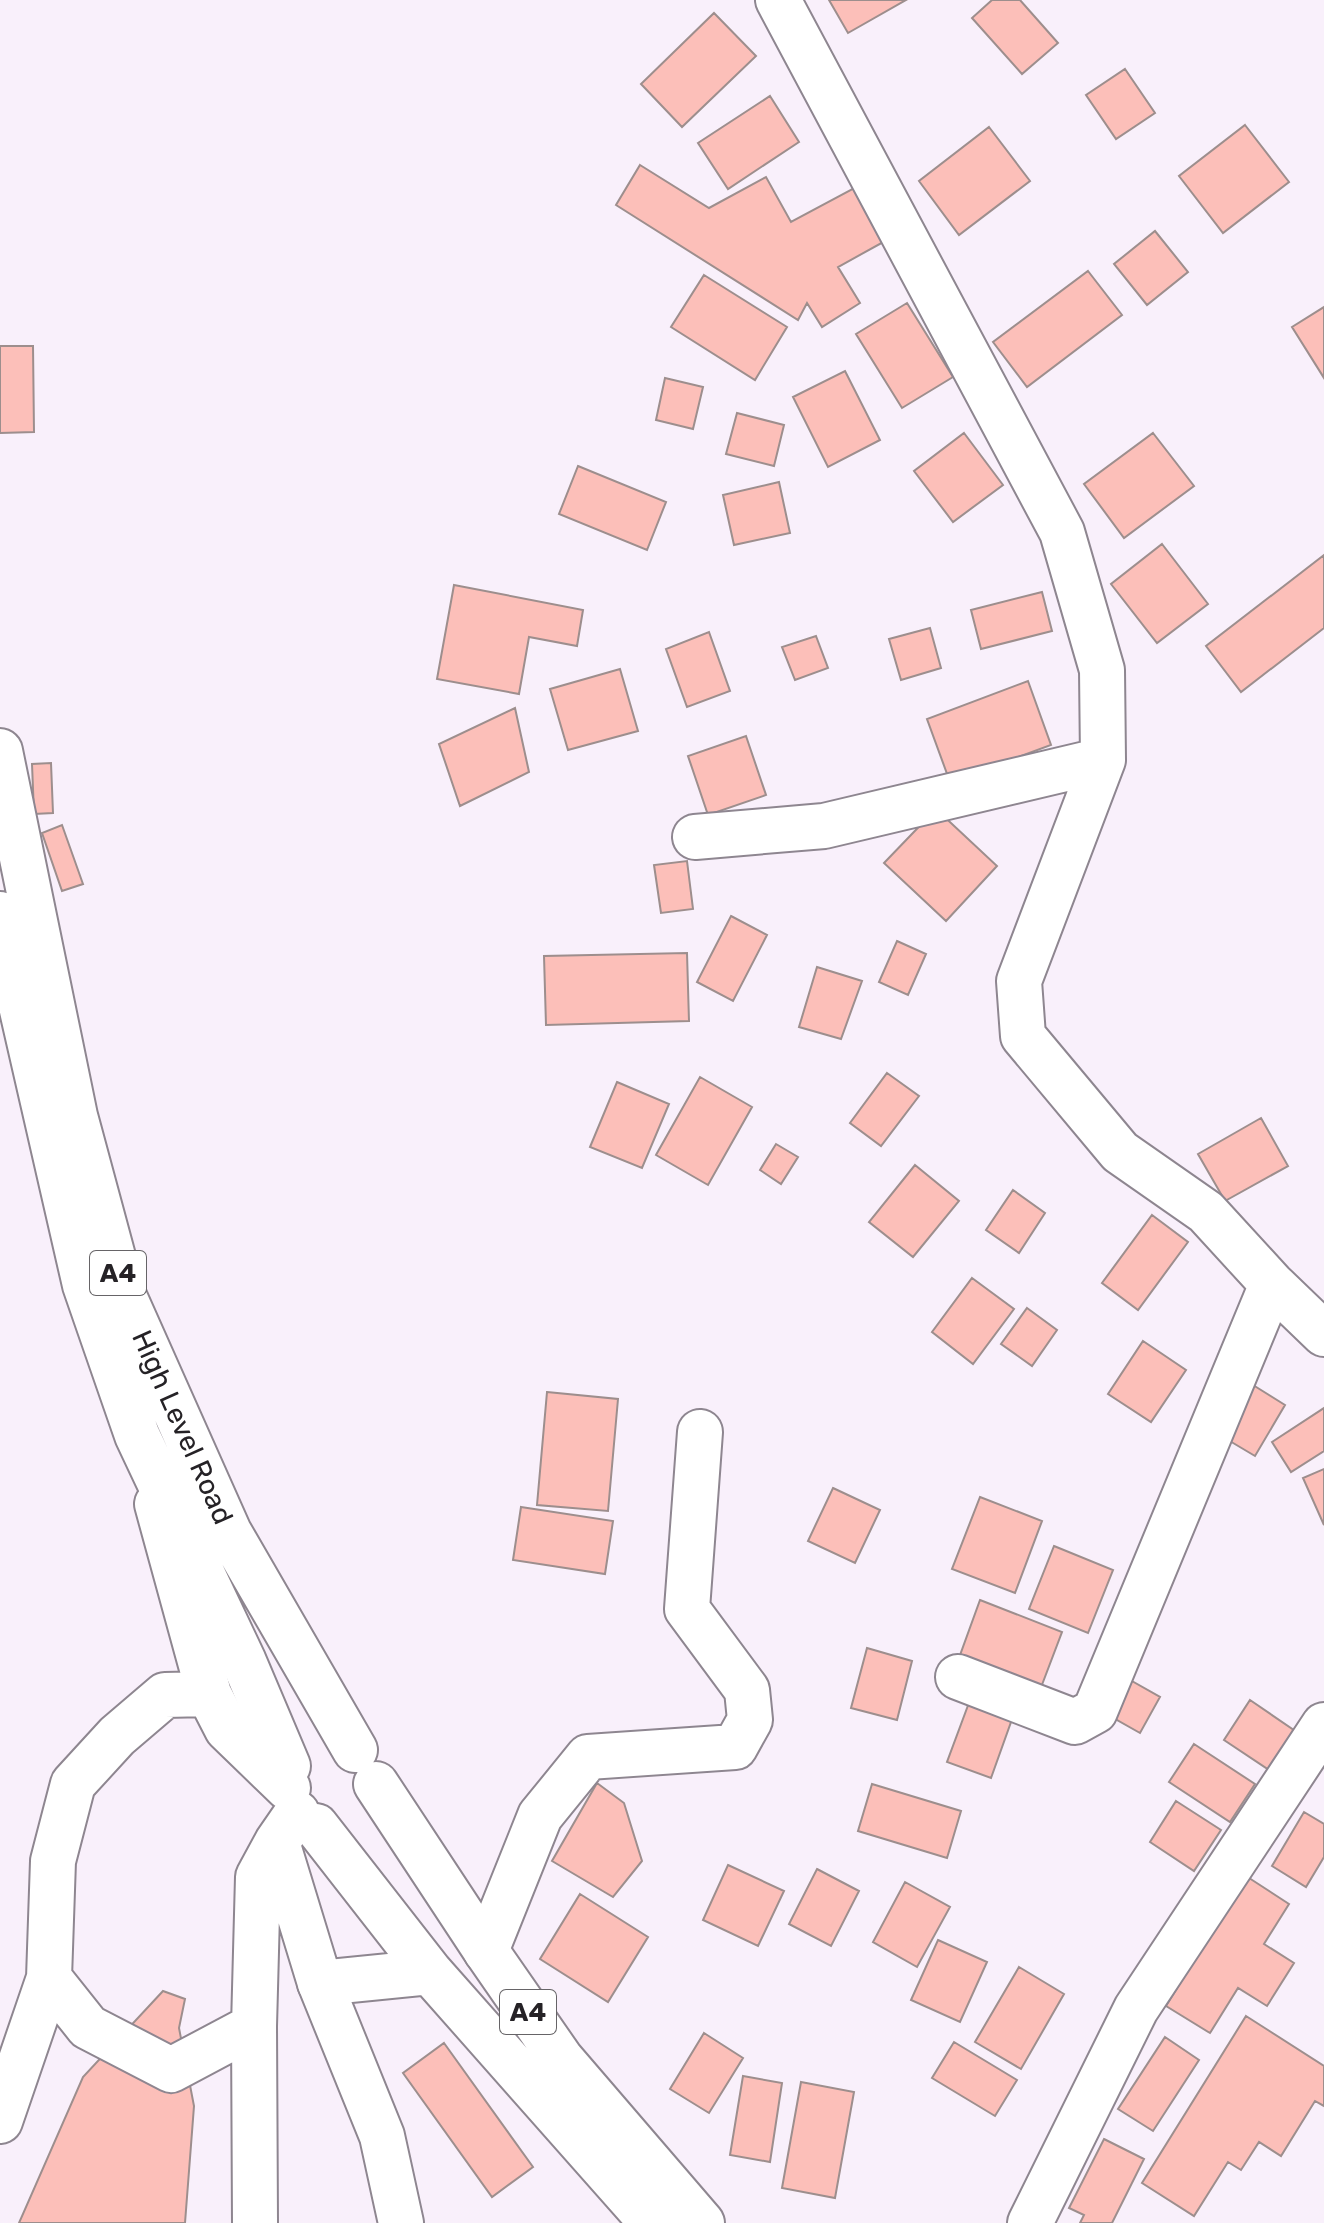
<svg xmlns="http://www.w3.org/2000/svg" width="1324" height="2223" font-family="Rubik,sans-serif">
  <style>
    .building { fill: #fcbfb9; stroke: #9d8e8d; stroke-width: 2 }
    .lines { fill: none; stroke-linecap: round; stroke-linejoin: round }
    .minor-casing { stroke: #8e8690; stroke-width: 48 }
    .highway-casing { stroke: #8e8690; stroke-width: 48 }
    .minor { stroke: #fff; stroke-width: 44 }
    .highway { stroke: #fff; stroke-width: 44 }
    .labels { text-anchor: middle; stroke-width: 8; stroke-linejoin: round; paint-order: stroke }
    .shield { fill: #fff; stroke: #666467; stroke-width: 2 }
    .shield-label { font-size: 26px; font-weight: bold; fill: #252226 }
    .street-label { font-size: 28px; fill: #252226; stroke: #fff }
  </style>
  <rect width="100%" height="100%" fill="#f9f0fb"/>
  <path class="building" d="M829,0h77l-58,33z
    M992,0h28l38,43 -36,31 -50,-56z
    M714,13l42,43 -74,71 -41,-43z
    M1125,69l30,44 -39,26 -30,-44z
    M770,96l29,46 -71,47 -30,-46z
    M1245,125l44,57 -66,51 -44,-57z
    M989,127l41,54 -71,54 -40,-54z
    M640,165l69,43 57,-31 25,45 67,-36 29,54 -49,27 22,36 -38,24 -15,-24 -9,17 -182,-115z
    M1155,231l33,41 -41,33 -33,-41z
    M1088,271l34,44 -95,72 -34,-45z
    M704,275l83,52 -32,53 -84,-53z
    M907,303l46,74 -51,31 -46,-74z
    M1324,307v71l-32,-51z
    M0,346h33l1,86 -34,1z
    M845,371l35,69 -52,27 -35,-70z
    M665,378l38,9 -10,42 -37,-9z
    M737,413l47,12 -10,41 -48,-12z
    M964,433l39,52 -50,37 -39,-51z
    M1153,433l41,53 -70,52 -40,-54z
    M578,466l88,36 -19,48 -88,-36z
    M779,482l11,51 -56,12 -11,-50z
    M1162,544l46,60 -51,39 -46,-59z
    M1324,555v73l-83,64 -35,-46z
    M454,585l129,25 -6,36 -48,-9 -10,57 -82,-15z
    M1042,592l10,39 -71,18 -10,-39z
    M930,628l11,40 -40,12 -12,-41z
    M709,632l21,59 -43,16 -21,-58z
    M816,636l12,32 -33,12 -13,-33z
    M620,669l18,62 -70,19 -18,-61z
    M1028,681l23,64 -101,37 -23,-63z
    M515,708l14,64 -69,34 -21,-62z
    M746,736l20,59 -58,20 -20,-59z
    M51,763l2,50 -19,1 -2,-50z
    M936,809l61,57 -51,55 -62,-58z
    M62,825l21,59 -21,7 -20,-58z
    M687,861l6,48 -32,4 -7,-48z
    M731,916l36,19 -34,66 -36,-19z
    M897,941l29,13 -18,41 -29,-13z
    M687,953l2,68 -143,4 -2,-69z
    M817,967l45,14 -21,58 -42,-12z
    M887,1073l32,23 -38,50 -31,-23z
    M700,1077l52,30 -44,78 -52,-30z
    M617,1082l52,22 -27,64 -52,-21z
    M1261,1118l27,48 -63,35 -27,-47z
    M776,1144l22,13 -17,27 -21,-14z
    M915,1165l44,36 -46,56 -44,-35z
    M1013,1190l32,23 -26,40 -33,-23z
    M1152,1215l36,27 -50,68 -36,-27z
    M972,1278l42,31 -41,55 -41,-32z
    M1027,1308l30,22 -25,36 -31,-22z
    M1143,1341l43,29 -35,52 -43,-28z
    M1253,1385l32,20 -30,51 -32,-19z
    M547,1392l71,7 -10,112 -71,-6z
    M1324,1408v43l-33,21 -19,-30z
    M1324,1469v56l-21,-47z
    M833,1488l47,22 -25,53 -47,-22z
    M980,1497l62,24 -27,72 -63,-24z
    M521,1507l92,14 -8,53 -92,-14z
    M1054,1546l59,24 -25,63 -59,-24z
    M980,1600l82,32 -22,58 -81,-32z
    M867,1648l45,13 -15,59 -46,-12z
    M1123,1676l37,21 -20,36 -37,-21z
    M973,1692l43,16 -25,70 -44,-16z
    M1250,1700l54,37 -26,39 -54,-36z
    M1194,1744l61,40 -25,38 -61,-40z
    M597,1783l27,20 18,58 -29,36 -61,-36z
    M872,1784l89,27 -14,47 -89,-27z
    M1176,1801l45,29 -27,41 -44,-29z
    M1304,1812l20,12v33l-18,30 -34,-21z
    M728,1865l56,26 -26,55 -55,-26z
    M817,1869l42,22 -28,55 -42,-22z
    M1246,1876l43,28 -25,40 30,19 -27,43 -29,-18 -28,45 -44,-27z
    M905,1882l45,25 -33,60 -44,-25z
    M580,1894l68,43 -40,65 -68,-43z
    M938,1940l49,22 -27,60 -49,-22z
    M1019,1967l45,27 -43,75 -46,-27z
    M163,1991l22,8 -6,29 15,78 -9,117h-166l64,-146z
    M1246,2016l78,50v40l-9,-5 -34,55 -22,-14 -18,28 -13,-8 -34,54 -52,-33z
    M704,2033l39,25 -34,55 -39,-24z
    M1165,2037l34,23 -46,71 -35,-22z
    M954,2042l63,38 -22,36 -63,-38z
    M444,2043l89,124 -41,30 -89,-124z
    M743,2076l39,7 -12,79 -40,-7z
    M801,2082l53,10 -19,106 -53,-10z
    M1104,2139l40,20 -32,64h-32l4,-8 -15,-7z"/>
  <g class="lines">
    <g class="minor-casing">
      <path id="minor" d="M778,0l284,532 40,138 1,90 -84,221 4,55 97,116 86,60 66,72 52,50
        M695,837l129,-11 279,-66
        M157,1504l52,190 18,35 61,59
        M958,1677l117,45 20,-11 177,-427
        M277,1842l43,141 62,153 19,87
        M486,1951l54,-135 48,-59 147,-10 15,-27 -3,-30 -60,-81 13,-177
        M49,1978l39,49 83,43 83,-44
        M0,2121l49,-143 4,-117 20,-77 44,-48 48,-41 44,-1
        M255,2223l-1,-197 4,-149 19,-35 20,-29
        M1030,2223l106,-214 188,-284"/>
    </g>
    <g class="highway-casing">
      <path id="highway" d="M0,751l75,365 48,178 106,238 126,218
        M0,914l85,371 52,150 107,227 44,104
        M376,1784l110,167 75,108 141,164
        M316,1826l114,146 222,251
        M320,1983l110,-11"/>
    </g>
    <use href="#minor" class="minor"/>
    <use href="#highway" class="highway"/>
  </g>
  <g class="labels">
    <g class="shield">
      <rect x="90" y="1251" width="56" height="44" rx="6"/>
      <rect x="500" y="1990" width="56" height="44" rx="6"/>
    </g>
    <g class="shield-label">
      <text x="118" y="1282">A4</text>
      <text x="528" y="2021">A4</text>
    </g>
    <g class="street-label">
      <text transform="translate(183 1427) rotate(66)" y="10">High Level Road</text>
    </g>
  </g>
</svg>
